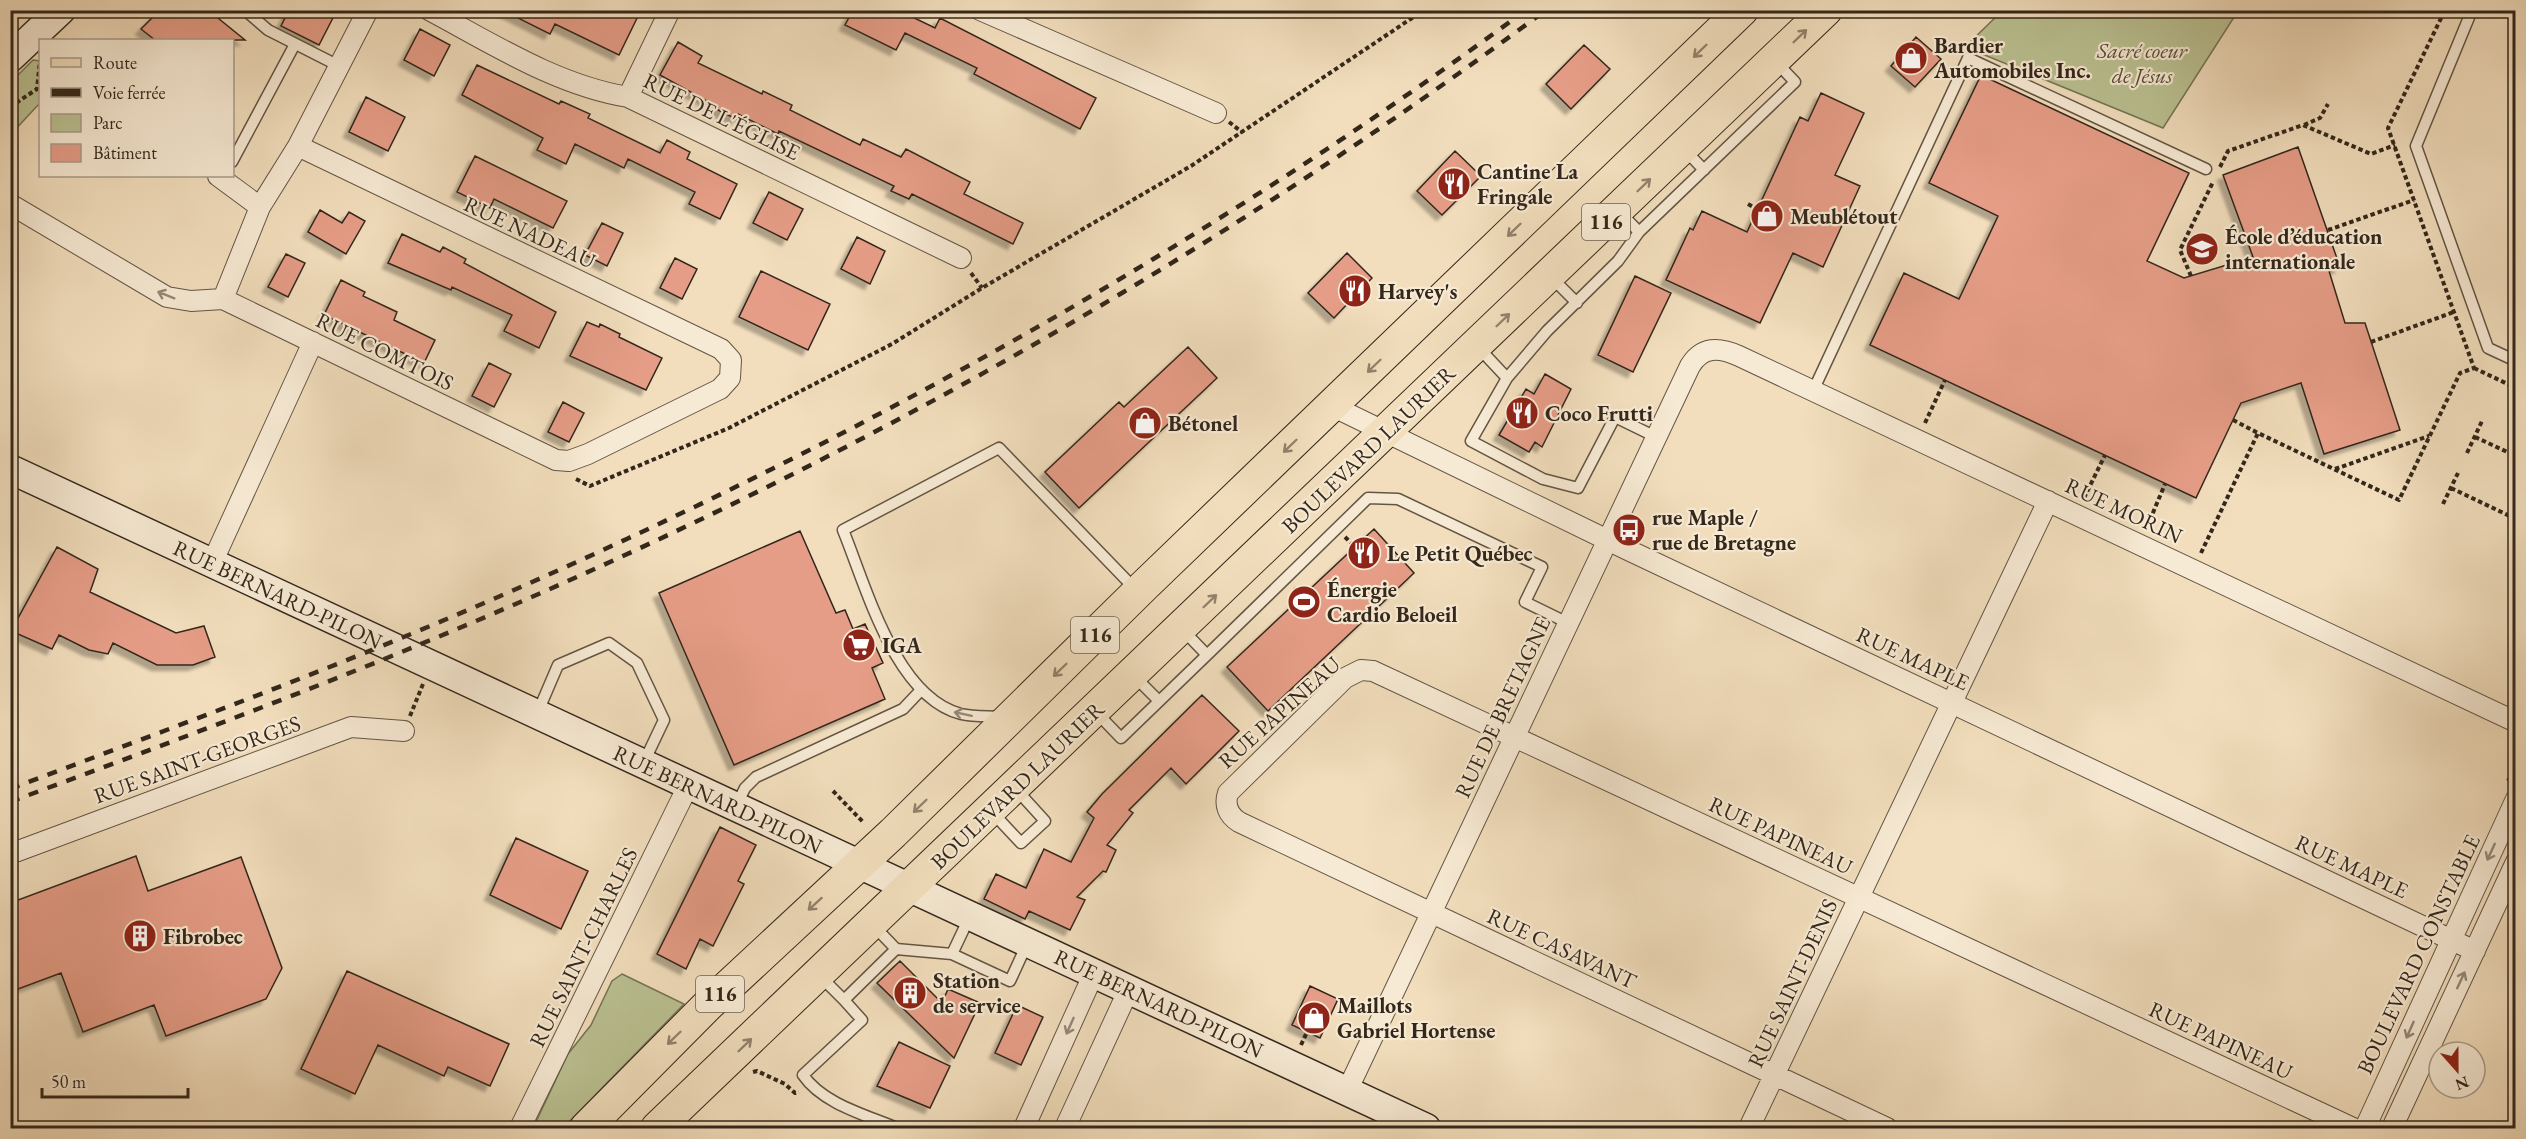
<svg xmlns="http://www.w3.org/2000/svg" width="2526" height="1139" font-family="'EB Garamond',serif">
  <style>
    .green { fill: #bac192; stroke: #767456; stroke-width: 1.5 }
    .building { fill: #e69d87; stroke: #33271b; stroke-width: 1.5; filter: url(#shadow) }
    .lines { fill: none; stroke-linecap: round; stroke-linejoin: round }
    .lane-casing { stroke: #635544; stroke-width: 13 }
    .street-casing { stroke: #635544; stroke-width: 22 }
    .secondary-casing { stroke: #33271b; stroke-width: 31 }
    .primary-casing { stroke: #33271b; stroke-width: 34 }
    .path { stroke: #33271b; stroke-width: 4; stroke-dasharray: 4.5 3; stroke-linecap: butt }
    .lane { stroke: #f7ead4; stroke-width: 10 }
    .street { stroke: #f7ead4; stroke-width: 20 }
    .secondary { stroke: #f7ead4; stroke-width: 28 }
    .primary { stroke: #f2debd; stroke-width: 32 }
    .rail { stroke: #33271b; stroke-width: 4.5; stroke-dasharray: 10 10; stroke-linecap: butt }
    .oneway { stroke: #92826c }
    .oneway2 { stroke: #958878 }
    .labels { text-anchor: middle; stroke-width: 4.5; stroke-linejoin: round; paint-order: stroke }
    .shield { fill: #f7ead4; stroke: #6e6252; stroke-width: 1.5 }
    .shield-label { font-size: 21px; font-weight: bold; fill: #33271b }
    .poi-label { font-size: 22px; font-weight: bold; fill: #33271b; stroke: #f7ead4; text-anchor: start }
    .park-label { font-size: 22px; font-style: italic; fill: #554e39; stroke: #f7ead4 }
    .street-label { font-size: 22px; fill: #33271b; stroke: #f7ead4 }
  </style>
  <defs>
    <filter id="shadow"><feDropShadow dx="-5.5" dy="5.5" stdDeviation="1.5" flood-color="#0004"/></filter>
  </defs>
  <rect width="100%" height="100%" fill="#f2debd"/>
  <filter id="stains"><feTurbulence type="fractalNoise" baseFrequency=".00333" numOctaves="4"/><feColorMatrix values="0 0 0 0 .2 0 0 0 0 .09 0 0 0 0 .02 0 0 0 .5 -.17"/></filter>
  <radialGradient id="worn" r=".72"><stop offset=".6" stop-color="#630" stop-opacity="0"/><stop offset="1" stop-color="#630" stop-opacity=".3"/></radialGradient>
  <path class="green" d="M2002,11h236l-75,117 -198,-81z
    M33,60l7,1v42l-29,31v-52z
    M622,974l62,30 -121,124h-30l35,-74 23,-29 21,-44z"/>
  <path class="building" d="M160,10h48l37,30h-90l-14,-11z
    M289,10h48l-18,35 -38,-19z
    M502,10h139l-22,45 -64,-31 -5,10z
    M853,10h45l37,18 5,-10 156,80 -16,31 -106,-55 3,-6 -72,-35 -9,17 -51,-25z
    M420,29l30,16 -16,31 -30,-16z
    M1916,37l25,22 -26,28 -24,-21z
    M678,42l24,14 -4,7 64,31 1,-3 29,14 -2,5 70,35 3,-6 38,18 5,-8 64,33 -6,12 59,29 -10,21 -101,-50 -3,5 -18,-8 3,-5 -115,-55 -1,3 -40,-20 -2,5 -30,-15 1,-3 -47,-26z
    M1584,45l26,24 -39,40 -25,-25z
    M477,65l82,39 2,-3 29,13 -2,4 72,35 7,-13 23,12 -3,7 50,25 -17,35 -31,-15 6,-12 -67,-33 -4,9 -49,-24 -9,20 -29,-14 6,-12 -81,-43z
    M1981,75l208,98 -42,88 37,17 69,-21 -30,-82 75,-28 42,120 -11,4 16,52h20l35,107 -76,24 -23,-71 -60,20 -45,95 -326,-153 34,-72 55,26 39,-83 -69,-33z
    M1821,93l43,20 -29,62 25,11 -37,81 -30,-14 -33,70 -94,-43 24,-52 3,2 9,-19 45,21 53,-115 8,4z
    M366,97l39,20 -17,34 -39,-19z
    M1455,151l26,25 -39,39 -25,-24z
    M475,156l92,45 -14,27 -59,-29 -4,9 -33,-16z
    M769,192l34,17 -16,31 -34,-17z
    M320,210l22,13 7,-11 16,9 -19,33 -38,-22z
    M602,223l21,10 -16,33 -22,-11z
    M402,234l38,18 3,-5 23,12 -2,4 92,49 -17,36 -35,-17 8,-16 -60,-28 -1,3 -63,-27z
    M857,237l28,14 -15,33 -29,-15z
    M1347,253l25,25 -38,40 -26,-25z
    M286,254l19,9 -17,34 -20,-10z
    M675,258l22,11 -15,30 -22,-11z
    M761,271l69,33 -22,46 -69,-33z
    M1635,276l36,17 -38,79 -35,-17z
    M341,280l24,12 -2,4 34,16 -3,8 41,20 -11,23 -100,-48z
    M587,322l12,5 1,-3 20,10 -1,3 43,21 -16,32 -76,-34z
    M1188,347l29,31 -138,130 -34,-36 74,-70 5,5z
    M489,363l22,11 -17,33 -22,-11z
    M1545,374l26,15 -29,58 -7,-5 -6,10 -30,-17 27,-46 8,5z
    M563,402l21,11 -15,29 -21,-10z
    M1374,529l40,44 -146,138 -41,-44z
    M800,531l36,82 9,-3 8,19 12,-5 18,39 -11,5 13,31 -151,66 -75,-172z
    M57,547l41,22 -8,23 86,41 28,-7 11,31 -22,8h-36l-44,-22 -5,11 -19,-4 -30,-15 -7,14 -41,-18z
    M1202,695l37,36 -53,53 -15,-16 -42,42 4,3 -26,32 9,5 -10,22 -3,-1 -26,26 8,3 -15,30 -41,-19 -4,8 -41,-20 12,-25 30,14 18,-39 27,13 23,-44 -7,-6 15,-18z
    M720,827l36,18 -18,36 6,3 -31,62 -13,-7 -14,30 -29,-15z
    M516,838l72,33 -27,58 -71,-34z
    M136,856l12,35 93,-34 41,111 -16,31 -100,37 -12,-31 -71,27 -22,-59 -51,19v-89z
    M900,961l42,42 6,-14 32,14 -26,55 -77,-75z
    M347,971l162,73 -19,42 -42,-19 -4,9 -66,-31 -23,49 -54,-25z
    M1310,986l28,13 -18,39 -28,-13z
    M1017,1005l26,12 -22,48 -26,-12z
    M899,1042l51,24 -20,42 -53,-22z"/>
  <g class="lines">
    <g class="lane-casing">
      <path id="lane" d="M245,10l23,20 71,36
        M2472,10l-56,136 72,202 28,13
        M1683,148l21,22
        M232,162l63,-118
        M1618,210l21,22
        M1550,276l27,27
        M1477,346l30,32 -36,63 72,38 35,9 37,-71 41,20
        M1507,378l40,-47 71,-70 21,-29 156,-150 -19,-20
        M1813,391l155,-333 238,111
        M1181,628l26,27 161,-157 30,1 144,68 -17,35 43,21
        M1133,675l26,26
        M1095,711l26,27 86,-83
        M537,714l21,-49 51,-22 28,20 27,57 -20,42
        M1002,717c-13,-1 -28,0 -41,-3 -66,-17 -95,-128 -118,-184l156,-82 137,142
        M736,806l9,-18 11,-11 147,-68 18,-19
        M991,811l30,32 24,-22 -30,-33
        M873,925l23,24
        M952,954l58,27 17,-37
        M821,977l23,23
        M897,1128c-31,-13 -74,-24 -94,-53l59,-55 -18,-20 52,-51 56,5 17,-36"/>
    </g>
    <g class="street-casing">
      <path id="street" d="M429,10c64,34 127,75 199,87l333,161
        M980,10l236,103
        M628,97l42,-87
        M218,176l42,31
        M10,204l157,93 24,4 32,-2 333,161 13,1 19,-7 132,-65 10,-11 1,-18 -10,-11 -423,-203
        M223,299l37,-92 38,-61 70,-136
        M1332,406l294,143 849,402
        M212,563l101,-221
        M10,854l341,-127 53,4
        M1347,1091l343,-725c12,-20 29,-19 49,-10l777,366
        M520,1128l168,-342
        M1024,1128l70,-155
        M1065,1128l64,-139
        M1749,1128l299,-627
        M1887,1128l-648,-306c-11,-7 -15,-17 -11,-29l117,-115 16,-8 12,1 980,457
        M2365,1128l151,-329
        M2392,1128l124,-266"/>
    </g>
    <g class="secondary-casing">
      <path id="secondary" d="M10,58l51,-48
        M10,469l1416,659"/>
    </g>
    <g class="primary-casing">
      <path id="primary" d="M586,1128l122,-123 185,-172 251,-247 598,-576
        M657,1128l1169,-1118"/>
    </g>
    <path class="path" d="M10,107l27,-18 3,-28
      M1229,122l14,11
      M2304,125l16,-7 8,-14
      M2220,167l8,-16 75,-26 68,29 24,-9
      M1748,204l9,5
      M2328,230l86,-30
      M971,273l11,15
      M2191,276l-11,-26 33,-68
      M2371,342l83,-30
      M2474,368l42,20
      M2233,420l25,13
      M1925,423l20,-43
      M2475,437l41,19
      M2467,453l15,-32
      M2335,469l94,-33
      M576,479l14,7 139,-58 163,-84 90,-56 209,-122 233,-156
      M2451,488l65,31
      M2084,498l21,-43
      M2443,504l15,-31
      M2147,527l18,-43
      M1345,537l10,10
      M2201,553l57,-120 141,67 61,-127 14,-5 -86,-240 57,-118
      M1294,588l8,9
      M410,716l13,-32
      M2508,781l8,-15
      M833,791l31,32
      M1301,1045l6,-13
      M753,1072l4,-1 28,13 10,9 4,-1"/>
    <use href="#lane" class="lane"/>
    <use href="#street" class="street"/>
    <use href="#secondary" class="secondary"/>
    <use href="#primary" class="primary"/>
    <path class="rail" d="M10,789c164,-62 328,-122 488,-192 362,-158 709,-352 1028,-587
      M10,802c142,-53 284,-105 423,-163 394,-163 771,-375 1113,-629"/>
  </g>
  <defs><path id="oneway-shaft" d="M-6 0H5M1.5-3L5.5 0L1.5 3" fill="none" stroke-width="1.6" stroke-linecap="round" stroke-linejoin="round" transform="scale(1.5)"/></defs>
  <g class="oneway">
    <use href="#oneway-shaft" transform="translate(1800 36) rotate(-44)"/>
    <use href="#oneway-shaft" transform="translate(1700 51) rotate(136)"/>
    <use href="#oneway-shaft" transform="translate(1644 185) rotate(-44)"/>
    <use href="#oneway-shaft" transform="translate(1514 230) rotate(136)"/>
    <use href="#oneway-shaft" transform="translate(1503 320) rotate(-44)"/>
    <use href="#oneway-shaft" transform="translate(1374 366) rotate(136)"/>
    <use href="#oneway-shaft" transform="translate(1290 446) rotate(136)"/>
    <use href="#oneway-shaft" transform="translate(1210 601) rotate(-44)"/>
    <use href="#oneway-shaft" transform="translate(1060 670) rotate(136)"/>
    <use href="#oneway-shaft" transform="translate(920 806) rotate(136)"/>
    <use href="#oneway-shaft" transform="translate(815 904) rotate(138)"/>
    <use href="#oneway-shaft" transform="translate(674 1038) rotate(136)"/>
    <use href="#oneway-shaft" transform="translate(745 1045) rotate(-44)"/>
  </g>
  <g class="oneway2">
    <use href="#oneway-shaft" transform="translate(166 295) rotate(-158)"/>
    <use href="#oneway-shaft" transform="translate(963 714) rotate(-168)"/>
    <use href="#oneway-shaft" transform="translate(2491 852) rotate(115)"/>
    <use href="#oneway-shaft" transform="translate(2461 980) rotate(-65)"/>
    <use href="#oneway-shaft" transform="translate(1070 1026) rotate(114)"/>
    <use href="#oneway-shaft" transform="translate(2410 1030) rotate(114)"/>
  </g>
  <defs>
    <g id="shop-disc" transform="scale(1.725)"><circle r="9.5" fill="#8f2418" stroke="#f7ead4"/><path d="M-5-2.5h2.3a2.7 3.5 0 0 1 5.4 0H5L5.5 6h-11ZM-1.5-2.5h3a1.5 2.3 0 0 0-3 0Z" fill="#fff"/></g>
    <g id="restaurant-disc" transform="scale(1.725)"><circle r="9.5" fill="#8f2418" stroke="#f7ead4"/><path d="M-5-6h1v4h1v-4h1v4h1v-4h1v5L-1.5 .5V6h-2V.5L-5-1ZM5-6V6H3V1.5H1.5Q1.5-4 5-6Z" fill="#fff"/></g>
    <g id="school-disc" transform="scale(1.725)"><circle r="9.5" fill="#8f2418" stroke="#f7ead4"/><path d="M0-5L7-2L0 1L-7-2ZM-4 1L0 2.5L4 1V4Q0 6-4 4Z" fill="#fff"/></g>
    <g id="bus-disc" transform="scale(1.725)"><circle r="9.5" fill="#8f2418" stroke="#f7ead4"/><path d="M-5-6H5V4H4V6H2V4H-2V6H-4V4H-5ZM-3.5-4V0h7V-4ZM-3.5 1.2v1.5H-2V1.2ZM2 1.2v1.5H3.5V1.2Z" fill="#fff"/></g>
    <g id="stadium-disc" transform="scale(1.725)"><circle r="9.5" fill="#8f2418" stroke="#f7ead4"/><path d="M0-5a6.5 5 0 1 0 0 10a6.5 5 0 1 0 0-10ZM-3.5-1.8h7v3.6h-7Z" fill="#fff"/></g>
    <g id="supermarket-disc" transform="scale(1.725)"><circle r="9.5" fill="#8f2418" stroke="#f7ead4"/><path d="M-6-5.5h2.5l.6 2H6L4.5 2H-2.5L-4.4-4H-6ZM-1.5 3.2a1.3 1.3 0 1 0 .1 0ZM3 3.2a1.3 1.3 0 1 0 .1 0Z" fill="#fff"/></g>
    <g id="building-disc" transform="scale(1.725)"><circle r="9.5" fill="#8f2418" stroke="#f7ead4"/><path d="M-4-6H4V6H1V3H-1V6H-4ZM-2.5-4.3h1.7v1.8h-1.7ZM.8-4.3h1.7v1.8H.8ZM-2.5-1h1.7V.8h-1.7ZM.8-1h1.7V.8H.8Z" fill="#fff"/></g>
  </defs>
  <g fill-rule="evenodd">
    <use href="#shop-disc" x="1911" y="58"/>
    <use href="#restaurant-disc" x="1454" y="184"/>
    <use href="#shop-disc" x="1767" y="216"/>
    <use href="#school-disc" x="2202" y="249"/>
    <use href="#restaurant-disc" x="1355" y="291"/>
    <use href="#restaurant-disc" x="1522" y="413"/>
    <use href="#shop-disc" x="1145" y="423"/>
    <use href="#bus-disc" x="1629" y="530"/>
    <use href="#restaurant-disc" x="1364" y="553"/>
    <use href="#stadium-disc" x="1304" y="602"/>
    <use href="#supermarket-disc" x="859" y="645"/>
    <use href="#building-disc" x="140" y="936"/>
    <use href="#building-disc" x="910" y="993"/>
    <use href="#shop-disc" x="1314" y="1018"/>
  </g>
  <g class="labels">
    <g class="shield">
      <rect x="1582" y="204" width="48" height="36" rx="4.5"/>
      <rect x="1071" y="617" width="48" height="36" rx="4.5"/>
      <rect x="696" y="976" width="48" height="36" rx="4.5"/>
    </g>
    <g class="shield-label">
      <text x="1606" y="229">116</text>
      <text x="1095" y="642">116</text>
      <text x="720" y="1001">116</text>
    </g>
    <g class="poi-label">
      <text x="1934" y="53">Bardier<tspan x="1934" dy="25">Automobiles Inc.</tspan></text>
      <text x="1477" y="179">Cantine La<tspan x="1477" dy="25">Fringale</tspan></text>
      <text x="1790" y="224">Meublétout</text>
      <text x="2225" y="244">École d’éducation<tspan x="2225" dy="25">internationale</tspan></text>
      <text x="1378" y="299">Harvey's</text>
      <text x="1545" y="421">Coco Frutti</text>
      <text x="1168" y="431">Bétonel</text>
      <text x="1652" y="525">rue Maple /<tspan x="1652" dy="25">rue de Bretagne</tspan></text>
      <text x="1387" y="561">Le Petit Québec</text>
      <text x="1327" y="597">Énergie<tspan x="1327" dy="25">Cardio Beloeil</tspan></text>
      <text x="882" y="653">IGA</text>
      <text x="163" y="944">Fibrobec</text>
      <text x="933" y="988">Station<tspan x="933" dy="25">de service</tspan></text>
      <text x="1337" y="1013">Maillots<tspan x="1337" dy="25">Gabriel Hortense</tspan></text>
    </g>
    <g class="park-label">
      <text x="2142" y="58">Sacré coeur<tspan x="2142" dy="25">de Jésus</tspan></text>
    </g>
    <g class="street-label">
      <text transform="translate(722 116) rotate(26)" y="8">RUE DE L'ÉGLISE</text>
      <text transform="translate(530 232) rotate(25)" y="8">RUE NADEAU</text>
      <text transform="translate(385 351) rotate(26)" y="8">RUE COMTOIS</text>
      <text transform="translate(1368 449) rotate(-44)" y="8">BOULEVARD LAURIER</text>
      <text transform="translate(2124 510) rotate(25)" y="8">RUE MORIN</text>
      <text transform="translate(278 594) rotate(25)" y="8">RUE BERNARD-PILON</text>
      <text transform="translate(1913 658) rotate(25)" y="8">RUE MAPLE</text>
      <text transform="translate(1502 707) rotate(-65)" y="8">RUE DE BRETAGNE</text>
      <text transform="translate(1279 712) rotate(-42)" y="8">RUE PAPINEAU</text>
      <text transform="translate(197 759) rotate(-20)" y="8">RUE SAINT-GEORGES</text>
      <text transform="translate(1017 785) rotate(-44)" y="8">BOULEVARD LAURIER</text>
      <text transform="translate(718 799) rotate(25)" y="8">RUE BERNARD-PILON</text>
      <text transform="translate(1781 835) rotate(25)" y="8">RUE PAPINEAU</text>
      <text transform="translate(2352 866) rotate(25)" y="8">RUE MAPLE</text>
      <text transform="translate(583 947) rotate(-64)" y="8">RUE SAINT-CHARLES</text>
      <text transform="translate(1562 948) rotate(25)" y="8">RUE CASAVANT</text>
      <text transform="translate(2418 954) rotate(-65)" y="8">BOULEVARD CONSTABLE</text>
      <text transform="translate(1792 983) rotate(-65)" y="8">RUE SAINT-DENIS</text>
      <text transform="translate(1159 1003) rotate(25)" y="8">RUE BERNARD-PILON</text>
      <text transform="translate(2221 1040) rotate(25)" y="8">RUE PAPINEAU</text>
    </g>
  </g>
  <rect width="2526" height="1139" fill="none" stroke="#f2debd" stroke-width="36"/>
  <rect x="12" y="12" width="2502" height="1115" fill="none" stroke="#33271b" stroke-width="3"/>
  <rect x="18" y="18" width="2490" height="1103" fill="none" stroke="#33271b" stroke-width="1.5"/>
  <rect x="39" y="39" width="195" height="138" fill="#f7ead4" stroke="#a99c8a" stroke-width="1.5"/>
  <rect x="51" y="58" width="30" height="9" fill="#f2debd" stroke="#a99c8a" stroke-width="1.5"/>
  <text x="93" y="69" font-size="18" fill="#33271b">Route</text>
  <rect x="51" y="88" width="30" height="9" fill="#33271b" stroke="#a99c8a" stroke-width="1.5"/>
  <text x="93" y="99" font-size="18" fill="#33271b">Voie ferrée</text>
  <rect x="51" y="114" width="30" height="18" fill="#bac192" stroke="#a99c8a" stroke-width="1.5"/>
  <text x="93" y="129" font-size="18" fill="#33271b">Parc</text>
  <rect x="51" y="144" width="30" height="18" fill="#e69d87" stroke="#a99c8a" stroke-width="1.5"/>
  <text x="93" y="159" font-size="18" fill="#33271b">Bâtiment</text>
  <g transform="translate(2457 1070) rotate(159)"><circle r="28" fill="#f7ead4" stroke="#a99c8a" stroke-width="1.5"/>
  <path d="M0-4.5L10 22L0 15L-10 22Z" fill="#8f2418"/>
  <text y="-9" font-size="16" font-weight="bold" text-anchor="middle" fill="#33271b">N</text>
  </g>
  <path d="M42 1088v9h146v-9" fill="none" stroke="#33271b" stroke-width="3"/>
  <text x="51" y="1088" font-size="18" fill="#33271b" stroke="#f7ead4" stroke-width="4.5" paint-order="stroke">50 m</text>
  <rect width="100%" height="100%" filter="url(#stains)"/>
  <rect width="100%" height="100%" fill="url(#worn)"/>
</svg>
